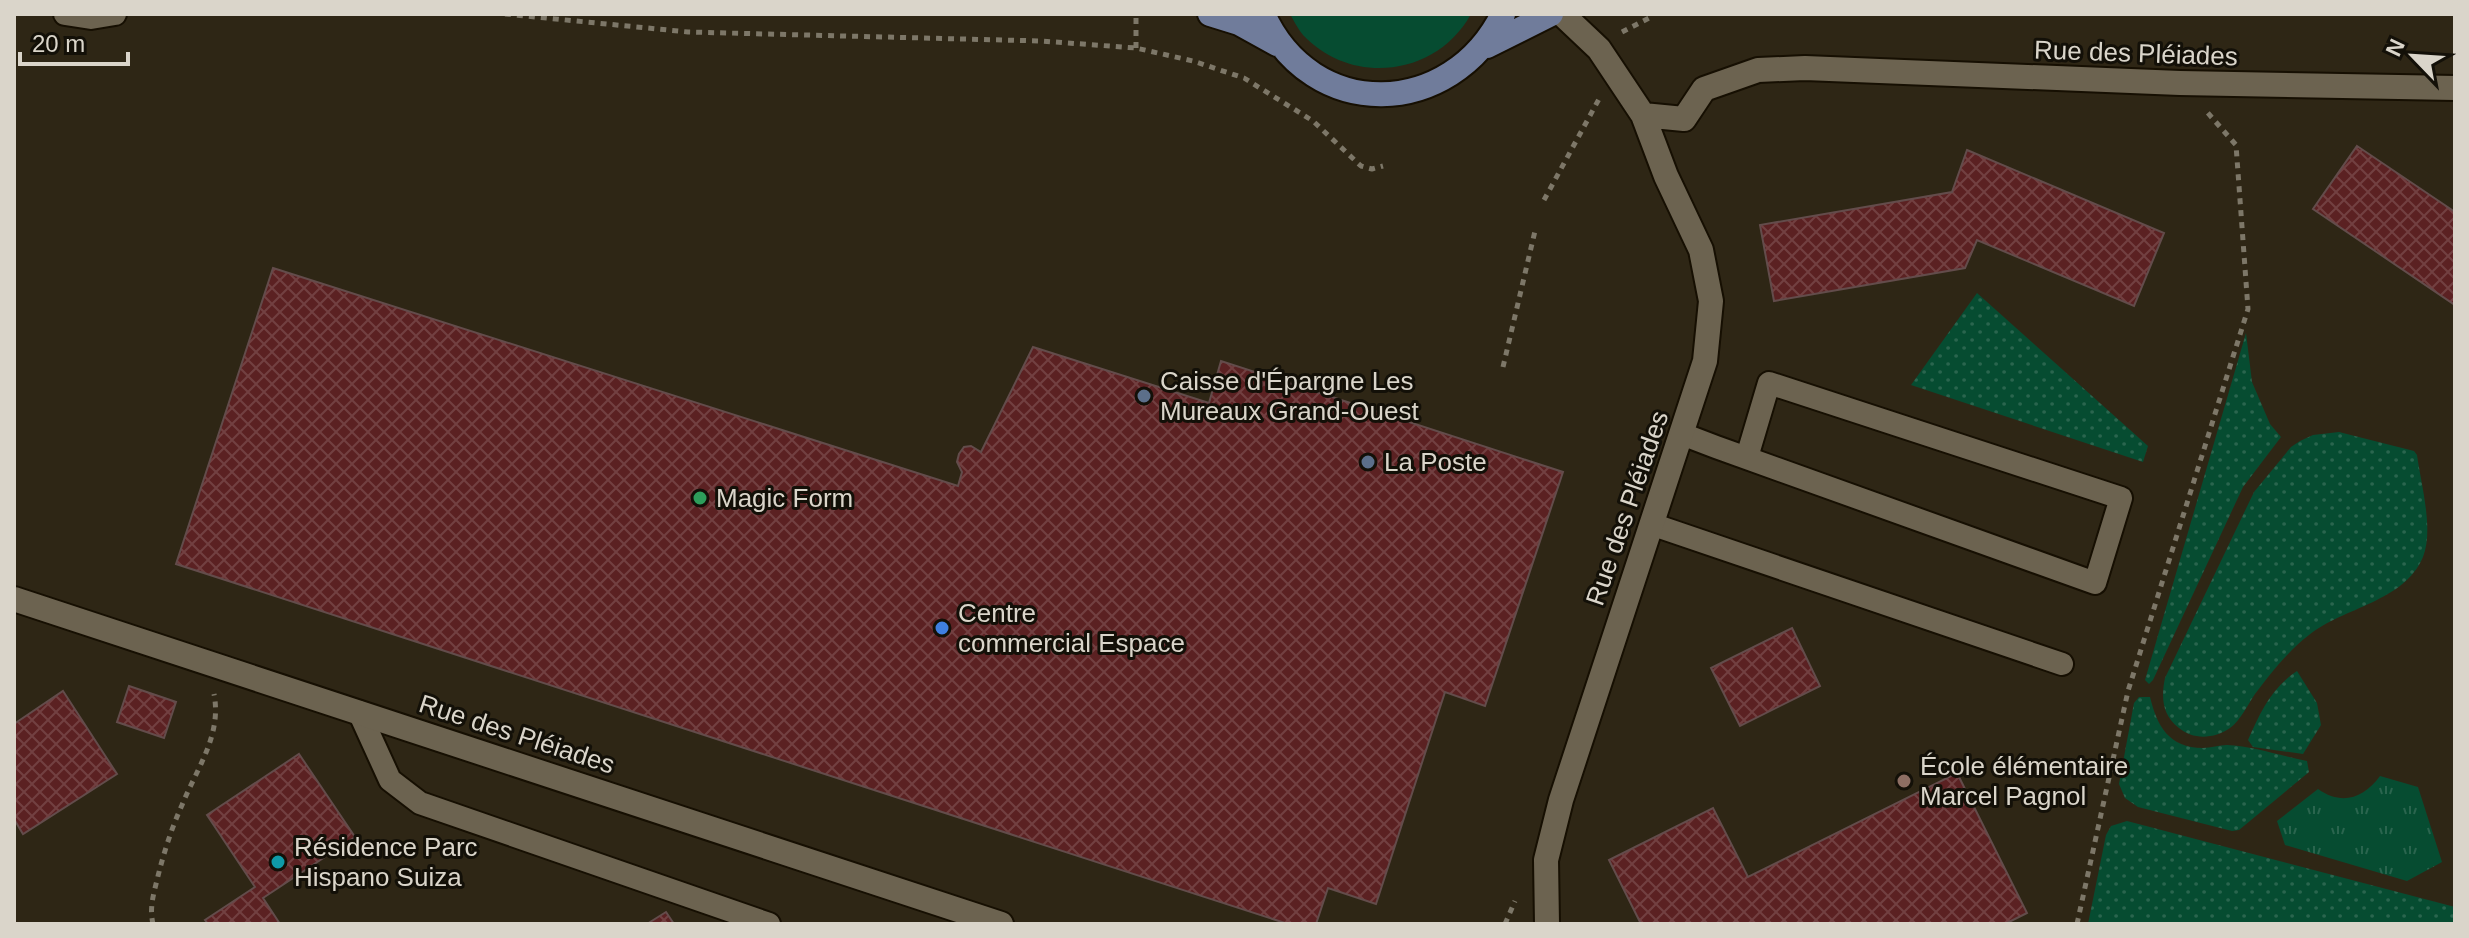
<svg xmlns="http://www.w3.org/2000/svg" width="2469" height="938" font-family="Helvetica,sans-serif">
  <style>
    .grass { fill: #064c31 }
    .park { fill: url(#park-tufts) }
    .garden { fill: url(#garden-dots) }
    .building { fill: url(#building-cross-hatch); stroke: #634c4b; stroke-width: 2 }
    .lines { fill: none; stroke-linecap: round; stroke-linejoin: round }
    .lane-casing { stroke: #160f02; stroke-width: 26 }
    .street-casing { stroke: #160f02; stroke-width: 28 }
    .primary-casing { stroke: #160f02; stroke-width: 28 }
    .path { stroke: #7d7768; stroke-width: 5; stroke-dasharray: 6 6; stroke-linecap: butt }
    .lane { stroke: #6c6350; stroke-width: 22 }
    .street { stroke: #6c6350; stroke-width: 24 }
    .primary { stroke: #707c9b; stroke-width: 24 }
    .service-dot { fill: #5c6f8a; stroke: #131008; stroke-width: 3 }
    .leisure-dot { fill: #2e9e5b; stroke: #131008; stroke-width: 3 }
    .shop-dot { fill: #3f7fe0; stroke: #131008; stroke-width: 3 }
    .education-dot { fill: #8d6e63; stroke: #131008; stroke-width: 3 }
    .culture-dot { fill: #0f9aa8; stroke: #131008; stroke-width: 3 }
    .labels { text-anchor: middle; stroke-width: 6; stroke-linejoin: round; paint-order: stroke }
    .street-label { font-size: 26px; fill: #dad5ca; stroke: #131008 }
    .poi-label { font-size: 26px; fill: #dad5ca; stroke: #131008; text-anchor: start }
  </style>
  <defs>
    <pattern id="park-tufts" width="24" height="20" patternUnits="userSpaceOnUse" patternTransform="scale(2)"><rect width="24" height="20" fill="#064c31"/><path d="M3 7l-1-3M5 7V3M7 7l1-3M15 17l-1-3M17 17v-4M19 17l1-3" fill="none" stroke="#2a654e"/></pattern>
    <pattern id="garden-dots" width="8" height="8" patternUnits="userSpaceOnUse" patternTransform="scale(2)"><rect width="8" height="8" fill="#064c31"/><path d="M2 2h.1M6 6h.1" fill="none" stroke="#2a654e" stroke-width="1.8" stroke-linecap="round"/></pattern>
    <pattern id="building-cross-hatch" width="8" height="8" patternUnits="userSpaceOnUse" patternTransform="scale(2)"><rect width="8" height="8" fill="#5b2122"/><path d="M0 0l8 8M0 8l8-8" fill="none" stroke="#724041"/></pattern>
  </defs>
  <rect width="100%" height="100%" fill="#2e2615"/>
  <path class="grass" d="M1290,14h181c-34,62 -119,73 -168,21 -5,-6 -9,-14 -13,-21z"/>
  <path class="park" d="M2380,776l38,11 24,75 -35,19 -122,-36 -8,-24 41,-32c24,17 46,9 62,-13z"/>
  <path class="garden" d="M1977,293l171,153 -5,16 -232,-77z
    M2246,333l6,49 18,42 11,13 -38,50 -90,193 -4,4 -4,-4z
    M2339,432l75,19 3,4c4,29 17,75 6,102 -19,45 -79,50 -114,78 -21,16 -38,38 -54,59 -7,10 -14,26 -25,34 -16,11 -37,12 -51,0 -17,-13 -18,-31 -14,-50l89,-186 37,-45 9,-6 13,-6z
    M2297,671l20,32 4,22 -18,29 -50,-7 -5,-7c12,-27 23,-52 49,-69z
    M2139,697h11c7,29 19,51 53,51 8,0 16,-3 24,-3 26,1 54,11 80,16l2,11 -70,58 -7,1 -94,-24 -13,-9 -6,-14 15,-81z
    M2127,821l328,86v17h-367l18,-89 5,-9z"/>
  <path class="building" d="M2357,146l98,66v93l-142,-96z
    M1967,150l197,83 -30,73 -157,-66 -12,28 -191,33 -14,-76 192,-33z
    M273,268l685,218 4,-14 -5,-10 2,-8 5,-7 7,-1 10,6 52,-105 176,56 12,-42 342,111 -78,234 -40,-14 -69,212 -48,-16 -12,36h-28l-1112,-360z
    M1792,628l28,58 -80,40 -29,-58z
    M129,686l47,16 -12,36 -47,-16z
    M63,691l54,83 -94,60 -9,-15v-95z
    M299,754l56,83 -92,61 17,26h-72l-3,-4 50,-33 -48,-72z
    M1957,773l70,140 -22,11h-364l-32,-64 104,-52 35,69z
    M666,912l8,12h-27z"/>
  <g class="lines">
    <g class="lane-casing">
      <path id="lane" d="M65,14l26,4 24,-4
        M1682,434l34,13 379,136 26,-85 -352,-115 -22,74
        M1651,524l411,140
        M359,712l31,68 30,23 349,121"/>
    </g>
    <g class="street-casing">
      <path id="street" d="M1643,115l41,4 20,-30 54,-19 47,-2 375,15 275,5
        M14,599l987,325
        M1547,924l-1,-64 15,-60 144,-439 6,-60 -10,-51 -35,-74 -23,-61 -44,-66 -37,-35"/>
    </g>
    <g class="primary-casing">
      <path id="primary" d="M1210,14l29,9 38,21
        M1263,14c49,109 188,105 240,0
        M1487,46l64,-32"/>
    </g>
    <path class="path" d="M505,14l183,18 353,9 95,7 57,13 51,17 69,43 48,45 11,3 11,-3
      M1622,32l27,-14v-4
      M1136,48v-34
      M1544,200l55,-101
      M1503,367l32,-136
      M153,924c-4,-17 1,-31 5,-48 6,-24 14,-49 24,-71 15,-37 40,-70 32,-111
      M1505,924l10,-23
      M2077,924l51,-233 120,-382 -12,-164 -29,-33"/>
    <use href="#lane" class="lane"/>
    <use href="#street" class="street"/>
    <use href="#primary" class="primary"/>
  </g>
  <g class="service-dot">
    <circle cx="1144" cy="396" r="8"/>
    <circle cx="1368" cy="462" r="8"/>
  </g>
  <circle class="leisure-dot" cx="700" cy="498" r="8"/>
  <circle class="shop-dot" cx="942" cy="628" r="8"/>
  <circle class="education-dot" cx="1904" cy="781" r="8"/>
  <circle class="culture-dot" cx="278" cy="862" r="8"/>
  <g class="labels">
    <g class="street-label">
      <text transform="translate(2136 53) rotate(2)" y="9">Rue des Pléiades</text>
      <text transform="translate(1627 508) rotate(-71)" y="9">Rue des Pléiades</text>
      <text transform="translate(517 734) rotate(18)" y="9">Rue des Pléiades</text>
    </g>
    <g class="poi-label">
      <text x="1160" y="390">Caisse d'Épargne Les<tspan x="1160" dy="30">Mureaux Grand-Ouest</tspan></text>
      <text x="1384" y="471">La Poste</text>
      <text x="716" y="507">Magic Form</text>
      <text x="958" y="622">Centre<tspan x="958" dy="30">commercial Espace</tspan></text>
      <text x="1920" y="775">École élémentaire<tspan x="1920" dy="30">Marcel Pagnol</tspan></text>
      <text x="294" y="856">Résidence Parc<tspan x="294" dy="30">Hispano Suiza</tspan></text>
    </g>
  </g>
  <rect width="2469" height="938" fill="none" stroke="#dad5ca" stroke-width="32"/>
  <g transform="translate(2413 56) rotate(295)" stroke="#131008" stroke-width="6" paint-order="stroke">
  <path d="M0-6L14 30L0 20L-14 30Z" fill="#dad5ca"/>
  <text y="-12" font-size="22" font-weight="bold" text-anchor="middle" fill="#dad5ca">N</text>
  </g>
  <path d="M20 52v12h108v-12" fill="none" stroke="#dad5ca" stroke-width="4"/>
  <text x="32" y="52" font-size="24" fill="#dad5ca" stroke="#131008" stroke-width="6" paint-order="stroke">20 m</text>
</svg>
